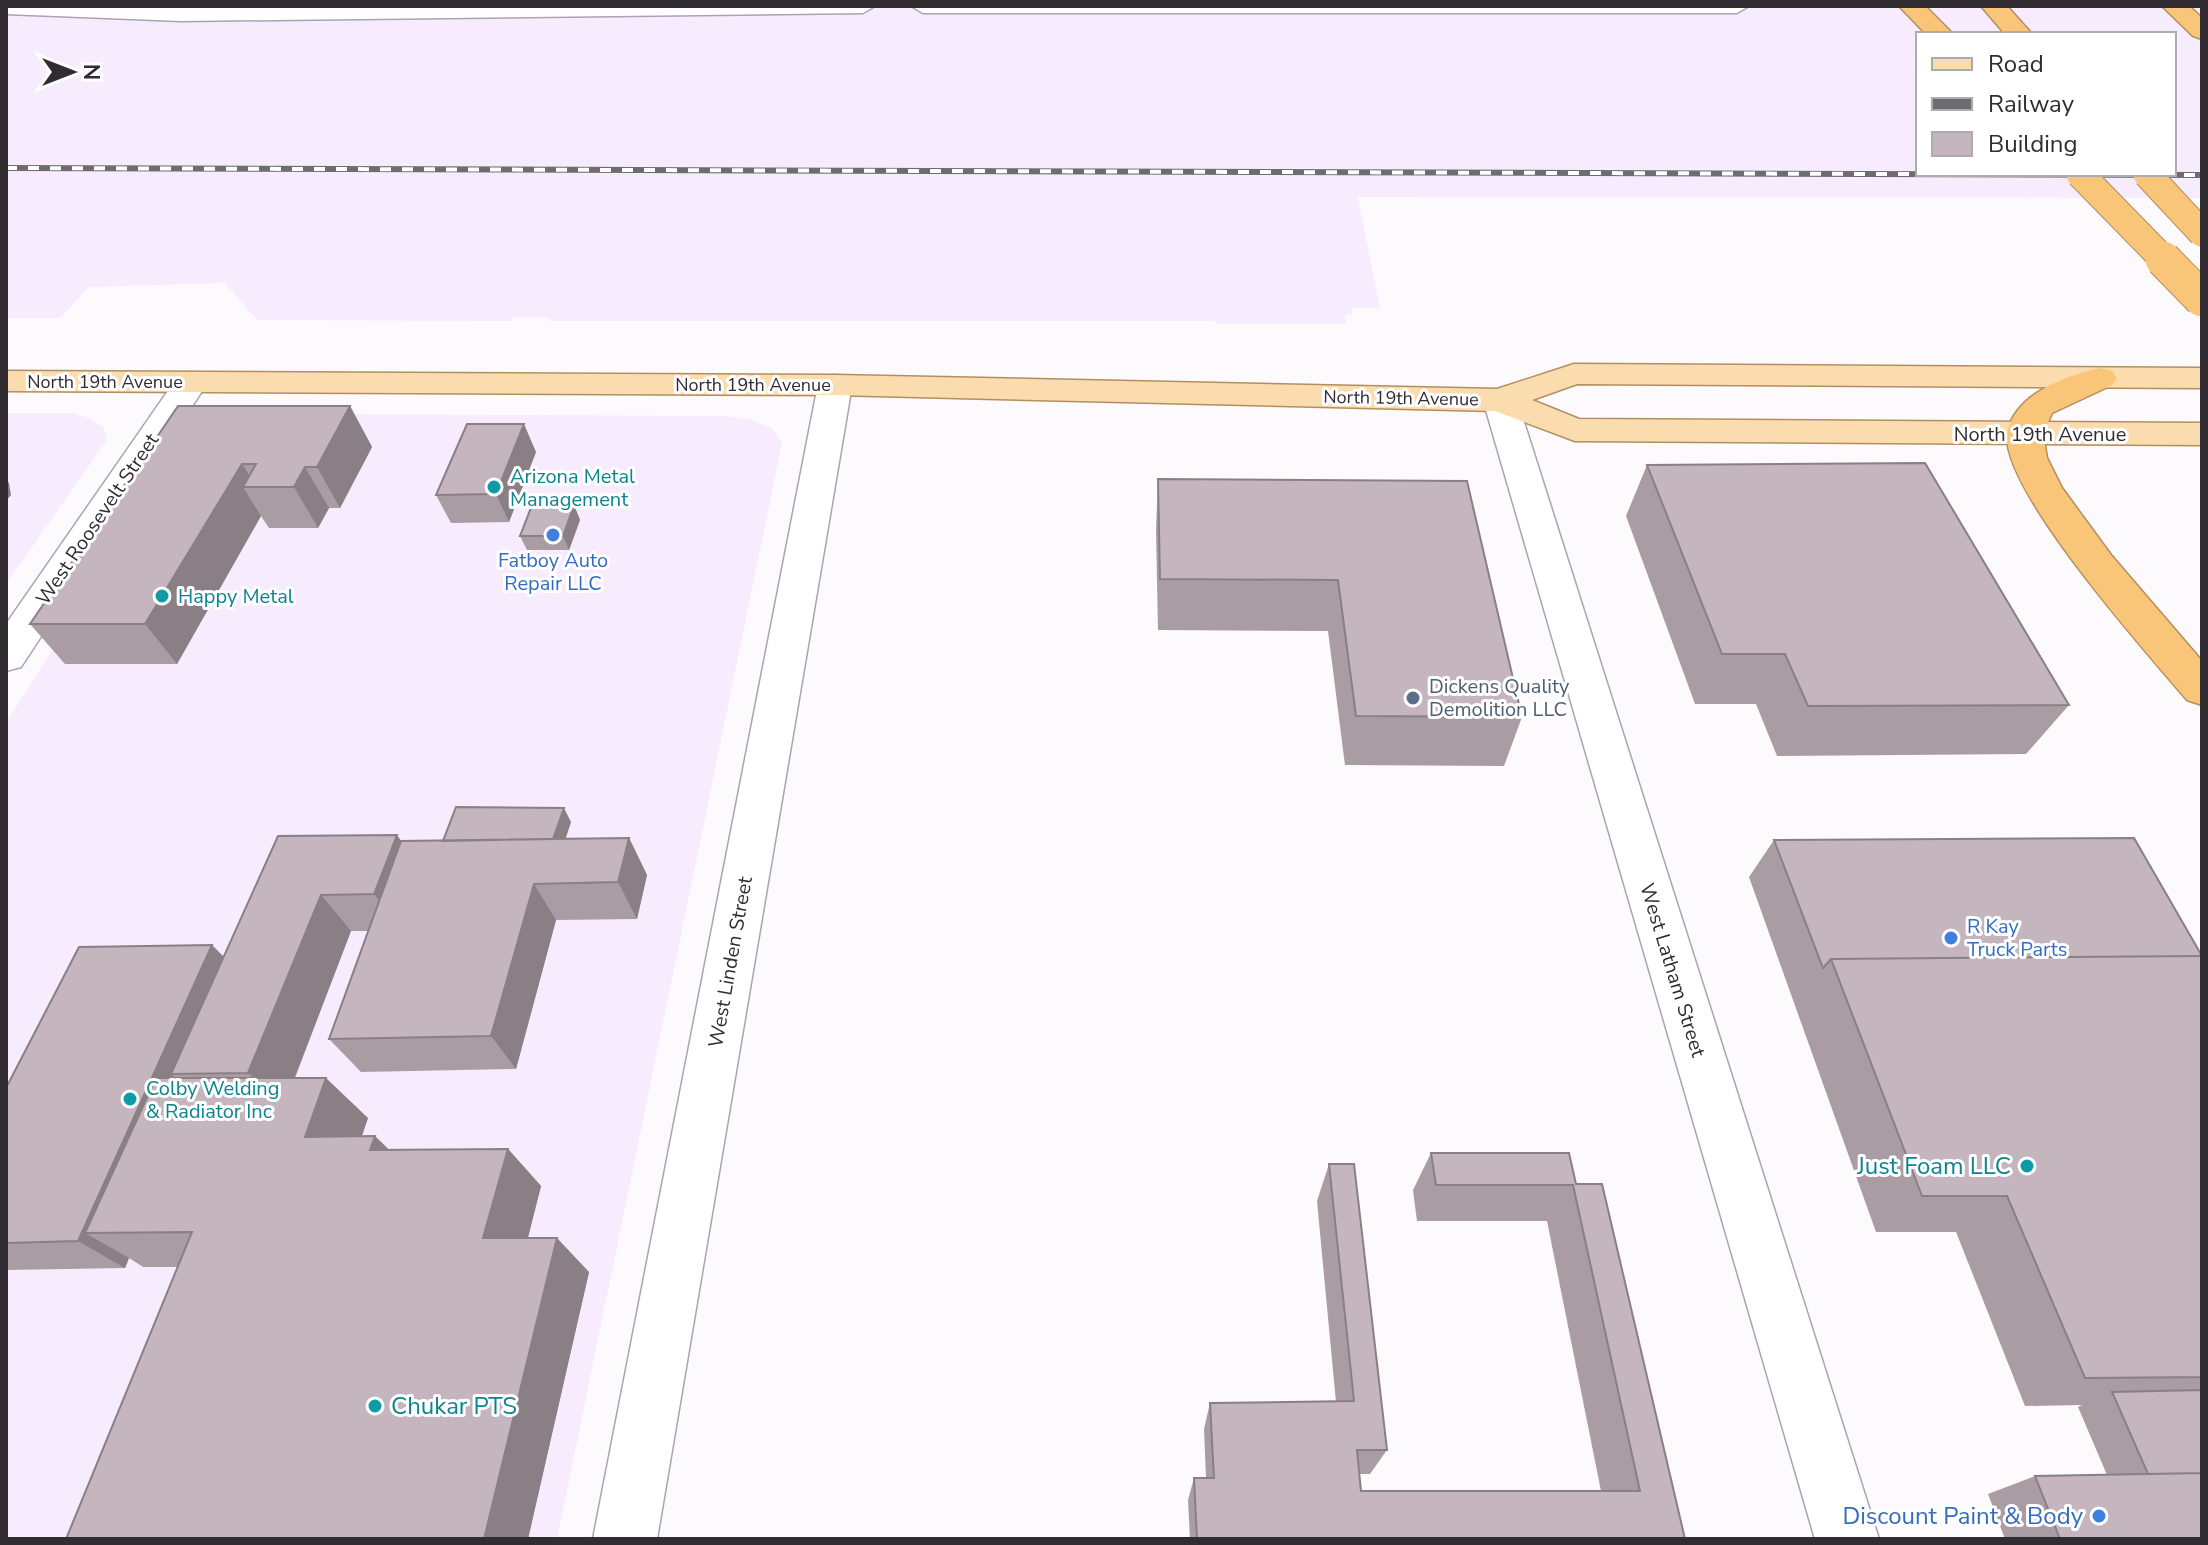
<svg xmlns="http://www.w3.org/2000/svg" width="2208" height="1545" font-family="'Nunito Sans',sans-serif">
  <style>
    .built { fill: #f6ecfd; fill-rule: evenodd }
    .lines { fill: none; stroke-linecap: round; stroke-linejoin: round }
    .minor-casing { stroke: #aba3b1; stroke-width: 3 }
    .major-casing { stroke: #b28f60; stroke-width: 3 }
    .highway-casing { stroke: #b28f60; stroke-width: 3 }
    .minor { fill: #fff; fill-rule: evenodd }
    .major { fill: #fbdcaf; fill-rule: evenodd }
    .highway { fill: #f8c579; fill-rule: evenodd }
    .rail-casing { stroke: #6f6c71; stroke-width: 6 }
    .rail { stroke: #fff; stroke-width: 4; stroke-dasharray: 11; stroke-linecap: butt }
    .highway-bridge-far1-casing { stroke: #b28f60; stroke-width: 29; stroke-linecap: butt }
    .highway-bridge-casing { stroke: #b28f60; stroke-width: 37; stroke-linecap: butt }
    .highway-bridge-far1 { stroke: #f8c579; stroke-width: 27 }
    .highway-bridge { stroke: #f8c579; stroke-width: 35 }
    .wall { fill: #a99ca3 }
    .shaded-wall { fill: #8a7f85 }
    .building { fill: #c5b5be; stroke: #8a7f85; stroke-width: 2 }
    .culture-dot { fill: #0f9aa8; stroke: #fff; stroke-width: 3 }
    .shop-dot { fill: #3f7fe0; stroke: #fff; stroke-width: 3 }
    .service-dot { fill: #5c6f8a; stroke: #fff; stroke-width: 3 }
    .labels { text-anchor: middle; stroke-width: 6; stroke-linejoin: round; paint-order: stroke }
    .far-street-label { font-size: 18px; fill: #302c32; stroke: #fff }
    .street-label { font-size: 20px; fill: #302c32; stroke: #fff }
    .culture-label { font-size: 20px; fill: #0d838f; stroke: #fff; text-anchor: start }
    .shop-label { font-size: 20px; fill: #366cbe; stroke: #fff }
    .service-label { font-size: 20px; fill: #4e5e75; stroke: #fff; text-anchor: start }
    .near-culture-label { font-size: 24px; fill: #0d838f; stroke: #fff; text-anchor: end }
    .near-shop-label { font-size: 24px; fill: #366cbe; stroke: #fff; text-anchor: end }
  </style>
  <rect width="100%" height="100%" fill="#fcfafd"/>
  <path class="built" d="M6,6h2196v192l-844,-1 22,111h-28l1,6 -8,1 1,9h-130l-1,-3h-666l1,-3 -37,-1 -2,4 -254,-1 -32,-37 -136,4 -29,31h-54zM1918,34h256v140h-256z
    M6,413h66l18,5 14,10 3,12 -101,144z
    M240,414l482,2 26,3 24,9 10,15 -225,1096h-551v-816l171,-270z"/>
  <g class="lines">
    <g class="minor-casing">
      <path id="minor" d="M6,6h869l-12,7 -682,8 -175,-7z
        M911,6h838l-12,7h-814z
        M191,372l12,3 5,7 -187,285 -15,4v-47l173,-249z
        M835,375l12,3 5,7 -195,1154h-64l225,-1154 5,-7z
        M1500,389l12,3 5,8 362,1139h-64l-332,-1139 5,-8z"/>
    </g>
    <g class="major-casing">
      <path id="major" d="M1574,364l628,4v20l-625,-4 -45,16 47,19 623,4v22l-627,-4 -80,-30 -660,-16 -829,-4v-20l829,4 662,14z"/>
    </g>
    <g class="highway-casing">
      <path id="highway" d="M1899,6h26l28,28h-27z
        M1981,6h26l25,28h-27z
        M2162,6h27l13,12v21l-9,-3z
        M2100,368l12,3 5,7 -5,7 -60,28 -9,21 4,24 15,30 49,67 91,106v44l-15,-5c-36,-43 -194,-218 -179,-271 11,-37 58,-53 92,-61z"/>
    </g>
    <use href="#minor" class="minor"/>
    <use href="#major" class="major"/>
    <use href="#highway" class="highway"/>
    <g class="rail-casing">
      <path id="rail" d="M6,168l2196,7"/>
    </g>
    <use href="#rail" class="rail"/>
    <g class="highway-bridge-far1-casing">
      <path id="highway-bridge-far1" d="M2080,174l85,87
        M2147,174l55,59"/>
    </g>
    <g class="highway-bridge-casing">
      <path id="highway-bridge" d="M2163,259l39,40"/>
    </g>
    <use href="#highway-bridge-far1" class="highway-bridge-far1"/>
    <use href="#highway-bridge" class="highway-bridge"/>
  </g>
  <path class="wall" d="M178,406h172l22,41 -32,61h-11l-11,20h-49l-8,-12 -84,148h-112l-35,-40z
    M536,452l-27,70 -58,1 -15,-28z
    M1647,465l422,240 -43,49 -249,2 -21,-52h-61l-69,-188z
    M1158,479l309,2 55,236 -18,49 -159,-1 -17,-134 -170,-1 -2,-100z
    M574,505l6,15 -11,30h-42l-7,-14z
    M571,822l-6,17 64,-1 18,37 -10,44 -81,1 -40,149 -155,3 -32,-33 40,-108h-18l-56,147 73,40 -7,18 28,14 119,-1 33,37 -13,52 61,34 -61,267h-462l112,-272h-35l-14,-9 -4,10 -119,2v-182l218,-131 177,-116h42z
    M1774,840l428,115v584h-197l-17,-45 47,-18 72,-1 -29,-68 4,-2 -57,1 -69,-174h-80l-127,-355z
    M1431,1153l145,31 109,355h-495l-2,-39 6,-22h12l-2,-49 6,-26 126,-1 -19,-201 12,-37 58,286 -17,24h-11l2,17h240l-54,-270h-130l-4,-31z"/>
  <path class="shaded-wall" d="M350,406l22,41 -32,61 -23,-41z
    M524,424l12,28 -27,70 -13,-28z
    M242,464l15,23h-14l18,29 -84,148 -32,-40z
    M305,467l24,41 -11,20 -24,-41z
    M6,479l3,4 2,12 -5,6z
    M574,505l6,15 -11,30 -6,-14z
    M564,808l7,14 -14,43 -8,-14z
    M397,835l26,37 -20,58 -29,-36z
    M629,838l18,37 -10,44 -19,-37z
    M534,884l22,36 -40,149 -25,-33z
    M321,895l30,36 -67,174 -36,-32z
    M212,945l35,35 -76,94 27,22 -113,137 44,25 -4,10 -47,-27z
    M326,1078l42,40 -19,57 -44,-38z
    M375,1136l39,38 -44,-24z
    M508,1149l33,37 -22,86 -36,-34z
    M557,1238l32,34 -61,267h-44z"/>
  <path class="building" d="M178,406h172l-33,61h-12l-11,20h-51l13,-23h-14l-97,160h-115z
    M467,424h57l-28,70 -60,1z
    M1925,463l144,242 -261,1 -23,-52h-63l-75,-189z
    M1158,479l309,2 55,236 -166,-1 -18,-136 -178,-1z
    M532,505h42l-11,31h-43z
    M456,807l108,1 -11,31 -110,2z
    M397,835l-23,59 -53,1 -73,178 -77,1 107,-238z
    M629,838l-11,44 -84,2 -43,152 -162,3 72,-198z
    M2134,838l68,118 -371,3 -8,9 -49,-128z
    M212,945l-134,296 -72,2v-155l73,-141z
    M2202,956v421l-117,1 -78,-182h-85l-91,-237z
    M156,1078h170l-21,59 70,-1 -5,14 138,-1 -25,89h74l-73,301h-418l126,-307 -107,1z
    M1431,1153h138l7,31h26l83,355h-488l-3,-61h20l-4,-75 144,-2 -25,-237h25l33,286h-30l4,41h279l-67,-306h-137z
    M2202,1390v83l-54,1 -36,-82z
    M2202,1473v66h-142l-25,-63z"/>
  <g class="culture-dot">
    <circle cx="494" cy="487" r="8"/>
    <circle cx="162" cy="596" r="8"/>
    <circle cx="130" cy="1099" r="8"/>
    <circle cx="2027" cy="1166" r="8"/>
    <circle cx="375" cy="1406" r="8"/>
  </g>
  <g class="shop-dot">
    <circle cx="553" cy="535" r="8"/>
    <circle cx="1951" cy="938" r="8"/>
    <circle cx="2099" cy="1516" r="8"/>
  </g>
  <circle class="service-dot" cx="1413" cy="698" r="8"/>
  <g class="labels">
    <g class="far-street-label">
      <text x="105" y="388">North 19th Avenue</text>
      <text x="753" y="391">North 19th Avenue</text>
      <text transform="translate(1401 398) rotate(1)" y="6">North 19th Avenue</text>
    </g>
    <g class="street-label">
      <text x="2040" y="441">North 19th Avenue</text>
      <text transform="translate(97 519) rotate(-56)" y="7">West Roosevelt Street</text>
      <text transform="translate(730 962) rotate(-80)" y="7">West Linden Street</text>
      <text transform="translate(1673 970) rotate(73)" y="7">West Latham Street</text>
    </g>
    <g class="culture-label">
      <text x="510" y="483">Arizona Metal<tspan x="510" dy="23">Management</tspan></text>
      <text x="178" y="603">Happy Metal</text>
      <text x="146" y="1095">Colby Welding<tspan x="146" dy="23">&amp; Radiator Inc</tspan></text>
    </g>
    <g class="shop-label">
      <text x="553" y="567">Fatboy Auto<tspan x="553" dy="23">Repair LLC</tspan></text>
      <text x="1967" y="933" text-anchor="start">R Kay<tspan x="1967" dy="23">Truck Parts</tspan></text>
    </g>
    <g class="service-label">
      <text x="1429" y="693">Dickens Quality<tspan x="1429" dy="23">Demolition LLC</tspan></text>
    </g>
    <g class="near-culture-label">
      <text x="2011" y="1174">Just Foam LLC</text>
      <text x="391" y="1414" text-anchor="start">Chukar PTS</text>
    </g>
    <g class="near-shop-label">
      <text x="2083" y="1524">Discount Paint &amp; Body</text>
    </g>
  </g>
  <rect width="2208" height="1545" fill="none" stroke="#302c32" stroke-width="16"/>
  <rect x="1916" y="32" width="260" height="144" fill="#ffffff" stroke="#acabad" stroke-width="2"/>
  <rect x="1932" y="58" width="40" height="12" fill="#fbdcaf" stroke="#acabad" stroke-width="2"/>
  <text x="1988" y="72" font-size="24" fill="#302c32">Road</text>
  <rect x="1932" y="98" width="40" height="12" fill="#6f6c71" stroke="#acabad" stroke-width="2"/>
  <text x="1988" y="112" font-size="24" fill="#302c32">Railway</text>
  <rect x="1932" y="132" width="40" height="24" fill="#c5b5be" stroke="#acabad" stroke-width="2"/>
  <text x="1988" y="152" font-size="24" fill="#302c32">Building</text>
  <g transform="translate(72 72) rotate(90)" stroke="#ffffff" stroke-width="6" paint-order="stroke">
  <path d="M0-6L14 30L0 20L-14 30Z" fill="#302c32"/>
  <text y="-12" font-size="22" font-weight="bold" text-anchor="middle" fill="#302c32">N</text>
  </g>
</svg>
